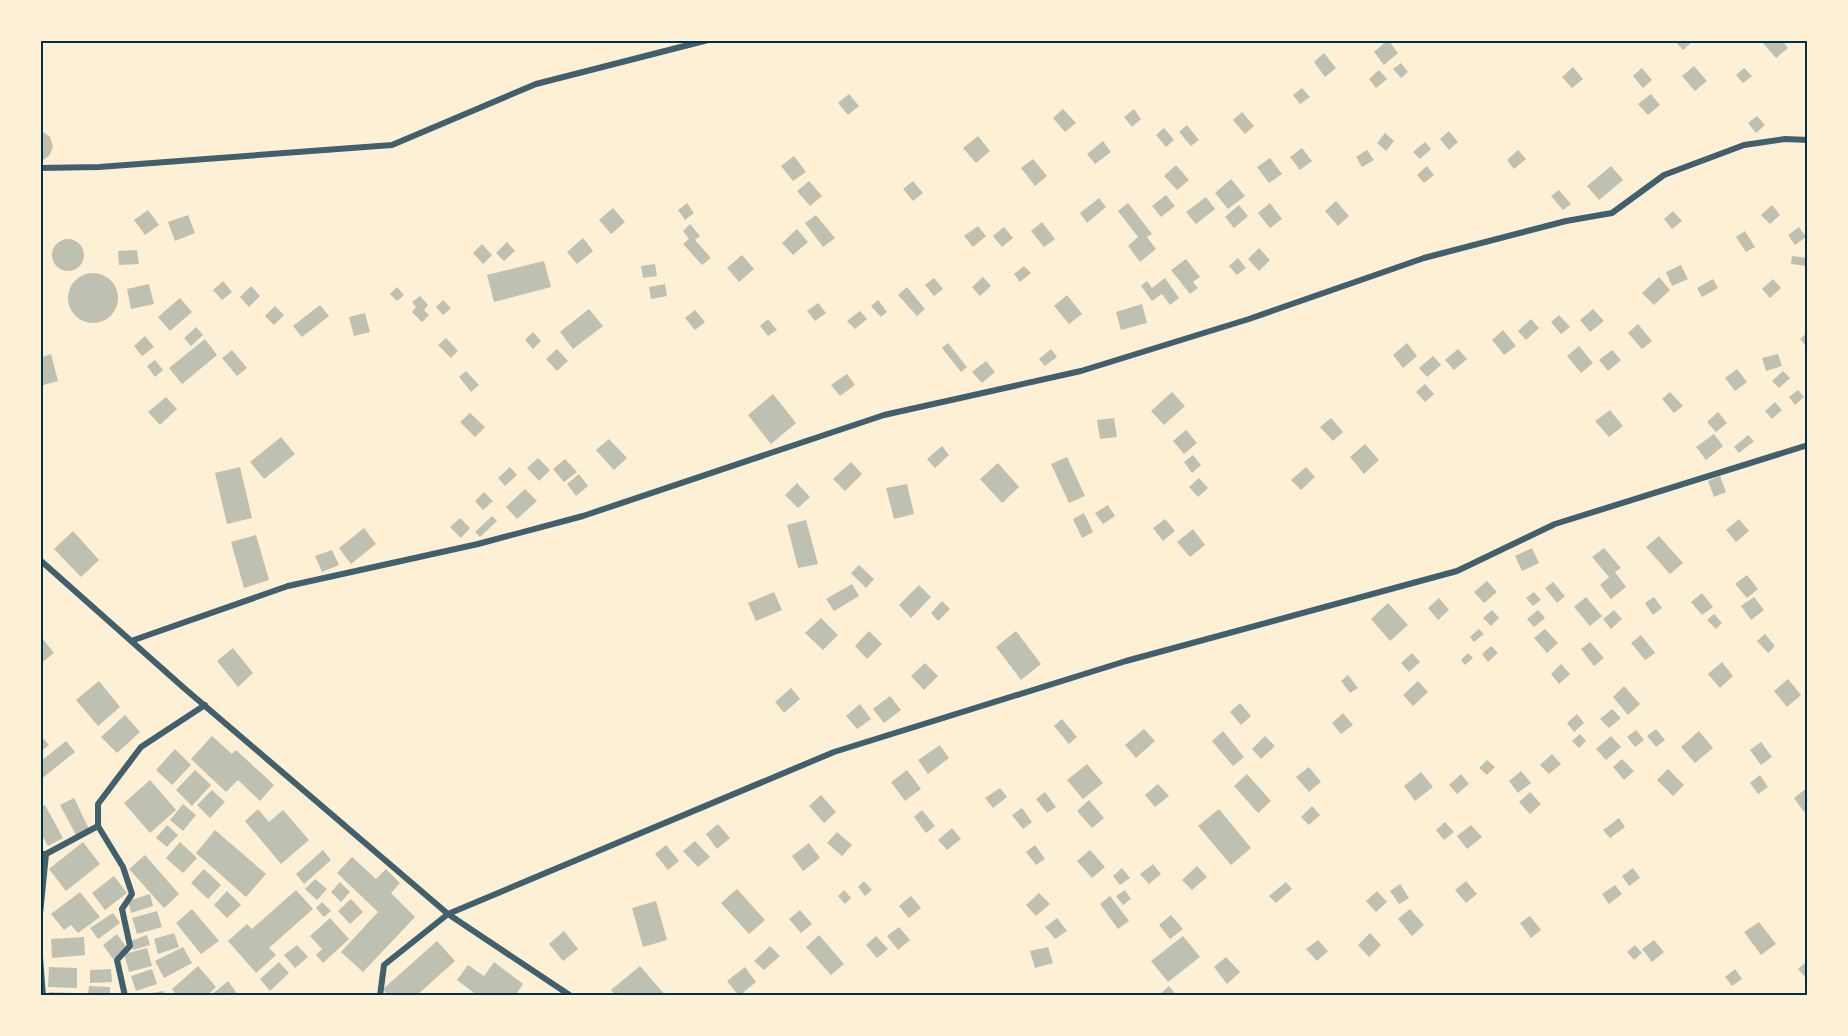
<svg xmlns="http://www.w3.org/2000/svg" width="1848" height="1036" font-family="'Noto Serif',serif">
  <style>
    .building { fill: #bec0b2 }
    .lines { fill: none; stroke-linecap: round; stroke-linejoin: round }
    .minor { stroke: #3f606c; stroke-width: 6 }
    .neatline { fill: none; stroke: #003049; stroke-width: 2 }
  </style>
  <rect width="100%" height="100%" fill="#fdf0d5"/>
  <path class="building" d="M1388,40l10,13 -14,12 -10,-13z
    M1674,40h20l-11,10z
    M1765,40h17l6,8 -12,10 -13,-15z
    M1324,53l12,15 -11,9 -11,-15z
    M1401,63l7,9 -7,6 -8,-9z
    M1694,66l13,15 -12,10 -13,-15z
    M1573,67l10,12 -11,9 -10,-11z
    M1642,68l10,12 -9,8 -10,-12z
    M1744,68l8,8 -9,7 -7,-8z
    M1379,70l8,9 -11,9 -7,-9z
    M1302,88l8,9 -10,7 -7,-9z
    M849,94l10,12 -11,9 -10,-12z
    M1651,94l9,11 -12,10 -10,-11z
    M1063,109l13,14 -11,9 -12,-14z
    M1134,109l7,10 -9,8 -8,-10z
    M1242,112l12,14 -9,8 -12,-14z
    M1757,116l8,9 -9,8 -8,-10z
    M1187,125l12,15 -8,6 -12,-14z
    M1164,128l10,12 -8,7 -10,-12z
    M40,130l10,7 3,10 -4,9 -9,6z
    M1449,131l9,11 -9,8 -9,-11z
    M1385,133l9,8 -8,10 -9,-8z
    M978,136l12,15 -14,12 -13,-15z
    M1103,141l8,11 -16,12 -8,-10z
    M1425,142l6,7 -11,10 -7,-7z
    M1302,148l10,13 -12,9 -10,-13z
    M1367,150l7,10 -12,7 -6,-10z
    M1518,150l8,9 -12,10 -7,-9z
    M794,156l12,16 -13,9 -12,-15z
    M1270,158l12,16 -13,9 -12,-16z
    M1033,159l14,17 -12,10 -14,-18z
    M1176,165l13,15 -12,10 -13,-14z
    M1427,166l7,9 -10,8 -7,-8z
    M1611,166l12,14 -24,20 -12,-14z
    M1231,179l14,17 -17,13 -13,-16z
    M809,181l13,15 -12,10 -13,-15z
    M913,181l10,12 -10,8 -10,-12z
    M1559,190l12,14 -8,6 -12,-14z
    M1166,195l9,11 -14,11 -9,-11z
    M1206,197l9,12 -19,15 -10,-12z
    M1099,198l7,9 -19,16 -7,-10z
    M1336,201l13,15 -11,10 -13,-15z
    M687,203l7,10 -9,7 -7,-10z
    M1128,203l24,31 -5,3 9,12 -16,13 -12,-16 10,-9 -20,-26z
    M1270,203l12,16 -12,9 -12,-15z
    M1239,205l9,11 -14,12 -9,-11z
    M1772,205l8,10 -10,9 -9,-9z
    M613,208l12,14 -14,12 -12,-14z
    M148,210l11,15 -14,10 -11,-15z
    M1673,211l9,10 -10,8 -8,-10z
    M188,215l7,18 -20,8 -7,-19z
    M816,215l19,23 -12,9 -18,-24z
    M1042,222l13,17 -11,8 -13,-16z
    M690,224l10,12 -5,4 16,18 -9,7 -19,-21 6,-5 -6,-8z
    M978,226l8,10 -13,11 -9,-11z
    M1004,227l9,11 -11,9 -9,-11z
    M1799,227l7,10 -11,8 -7,-10z
    M797,229l11,13 -15,13 -11,-12z
    M1745,231l10,16 -9,5 -10,-15z
    M583,238l10,13 -16,13 -10,-12z
    M52 255a16 16 0 1 1 32 0a16 16 0 1 1-32 0Z
    M507,242l8,9 -11,10 -8,-8z
    M482,244l10,11 -9,9 -10,-11z
    M1259,248l11,12 -11,11 -11,-12z
    M137,250l2,14 -20,1 -1,-14z
    M742,255l12,14 -15,13 -12,-14z
    M1792,256l16,2 -1,8 -16,-2z
    M1238,258l8,10 -9,7 -8,-9z
    M1186,259l14,18 -7,5 5,6 -8,6 -19,-24z
    M544,261l7,26 -57,15 -7,-27z
    M655,264l2,12 -14,2 -2,-12z
    M1681,265l7,14 -16,7 -6,-14z
    M1024,266l7,7 -11,9 -6,-8z
    M68 298a25 25 0 1 1 50 0a25 25 0 1 1-50 0Z
    M983,277l8,9 -11,10 -8,-9z
    M1659,277l11,13 -16,15 -12,-12z
    M934,278l9,11 -9,7 -9,-11z
    M1165,278l14,20 -9,7 -8,-11 -10,7 -11,-15 6,-5 5,7z
    M1713,279l5,9 -16,9 -5,-9z
    M1773,279l8,9 -11,10 -8,-9z
    M223,281l9,11 -10,8 -9,-10z
    M149,284l5,20 -23,5 -4,-20z
    M665,284l2,12 -16,3 -2,-12z
    M251,286l9,10 -11,11 -9,-10z
    M397,287l7,8 -7,6 -7,-7z
    M907,287l18,22 -8,7 -19,-21z
    M1067,295l15,19 -13,10 -15,-18z
    M420,296l8,9 -4,5 5,5 -7,7 -10,-10 4,-5 -4,-5z
    M180,298l12,14 -22,19 -12,-14z
    M443,300l8,8 -8,7 -7,-8z
    M878,300l9,12 -6,5 -10,-11z
    M818,303l8,10 -11,8 -8,-10z
    M1142,304l5,19 -26,7 -5,-18z
    M320,305l9,11 -27,21 -9,-11z
    M275,306l9,9 -10,10 -9,-9z
    M589,309l14,17 -30,23 -13,-17z
    M1593,309l11,12 -14,11 -10,-12z
    M695,310l10,12 -10,8 -10,-12z
    M860,311l7,8 -12,10 -8,-8z
    M365,313l5,19 -16,4 -5,-19z
    M1559,315l11,12 -9,7 -10,-12z
    M768,319l9,11 -9,6 -8,-10z
    M1531,319l8,9 -13,12 -8,-9z
    M1638,324l14,17 -10,8 -14,-16z
    M196,327l7,8 -12,11 -7,-8z
    M1503,330l13,16 -12,9 -12,-15z
    M533,332l8,9 -8,8 -8,-9z
    M1808,332v16l-8,-9z
    M145,336l9,11 -12,9 -8,-10z
    M446,338l12,13 -7,7 -13,-13z
    M205,339l12,16 -35,29 -13,-16z
    M948,343l19,24 -6,5 -19,-24z
    M1407,343l10,13 -14,12 -10,-13z
    M1579,346l14,17 -12,10 -14,-17z
    M557,349l11,12 -11,10 -11,-12z
    M1051,349l6,8 -12,9 -6,-7z
    M1458,349l9,10 -13,11 -9,-10z
    M232,350l15,18 -10,8 -15,-18z
    M1612,350l9,10 -13,11 -9,-11z
    M51,354l7,27 -18,5v-28z
    M1778,354l4,12 -16,5 -4,-13z
    M1433,356l8,9 -14,12 -8,-9z
    M155,360l8,10 -8,7 -8,-11z
    M986,361l9,11 -13,11 -10,-11z
    M1737,369l10,13 -12,9 -10,-13z
    M466,371l13,14 -8,7 -12,-15z
    M1783,371l7,7 -11,10 -7,-7z
    M847,374l8,11 -15,11 -9,-11z
    M1425,384l9,10 -9,8 -9,-10z
    M1798,390l6,7 -9,8 -6,-8z
    M1172,392l13,14 -21,19 -13,-14z
    M1670,392l13,14 -9,7 -12,-14z
    M773,394l23,29 -25,21 -23,-29z
    M166,397l11,12 -17,16 -12,-13z
    M1775,402l7,8 -10,9 -7,-8z
    M1610,410l13,16 -14,11 -14,-16z
    M1718,412l9,11 -11,9 -9,-10z
    M470,413l15,14 -10,10 -15,-15z
    M1114,418l3,19 -17,2 -3,-19z
    M1331,418l12,14 -10,9 -13,-14z
    M1186,430l11,13 -13,11 -11,-13z
    M1714,434l9,12 -17,14 -10,-13z
    M1748,435l6,6 -15,12 -5,-6z
    M281,437l14,17 -31,25 -14,-17z
    M609,439l18,19 -13,12 -18,-20z
    M1365,444l14,16 -15,14 -14,-17z
    M942,446l7,9 -14,13 -8,-9z
    M1193,455l8,10 -9,8 -8,-11z
    M1067,457l18,39 -16,7 -18,-39z
    M538,458l12,12 -11,11 -12,-13z
    M565,459l12,13 -13,10 -11,-13z
    M851,462l11,12 -17,17 -12,-12z
    M998,463l21,24 -17,16 -22,-24z
    M240,467l12,51 -25,6 -12,-51z
    M510,467l7,8 -12,11 -7,-8z
    M1306,467l9,10 -14,13 -10,-10z
    M579,474l9,12 -12,10 -9,-12z
    M1720,476l6,16 -12,5 -6,-16z
    M1199,478l9,10 -10,9 -9,-10z
    M797,483l13,14 -12,11 -13,-13z
    M907,484l7,30 -20,5 -8,-31z
    M525,489l12,12 -20,18 -11,-12z
    M484,492l9,9 -10,9 -8,-9z
    M1108,505l7,11 -12,8 -8,-11z
    M1084,513l9,19 -11,6 -9,-19z
    M492,516l5,5 -17,16 -5,-5z
    M460,518l10,10 -9,10 -11,-11z
    M1165,519l10,12 -12,10 -10,-13z
    M1739,519l10,12 -13,11 -10,-12z
    M806,520l12,44 -20,4 -11,-43z
    M364,528l12,16 -25,20 -12,-16z
    M1193,529l12,16 -15,12 -13,-15z
    M73,531l26,29 -18,17 -27,-28z
    M256,535l13,45 -25,8 -13,-46z
    M1659,536l24,27 -13,11 -24,-27z
    M1532,548l7,15 -17,8 -7,-15z
    M1604,548l17,20 -6,4 11,15 -15,12 -11,-14 9,-8 -17,-20z
    M332,550l7,15 -17,7 -7,-16z
    M859,565l15,14 -8,9 -15,-15z
    M1747,575l11,14 -11,9 -12,-14z
    M1487,581l10,11 -13,11 -10,-11z
    M1553,582l12,14 -8,7 -12,-15z
    M852,584l7,12 -25,15 -8,-12z
    M919,585l12,12 -20,21 -12,-13z
    M774,592l8,18 -26,11 -8,-18z
    M1534,592l7,8 -8,6 -7,-8z
    M1702,593l11,14 -11,8 -11,-13z
    M1586,597l16,19 -12,10 -16,-19z
    M1654,597l8,11 -9,7 -8,-12z
    M1754,597l10,13 -13,10 -10,-14z
    M1439,598l10,12 -11,10 -10,-12z
    M942,601l8,8 -12,12 -7,-8z
    M1388,603l20,22 -18,16 -19,-22z
    M1492,610l7,8 -8,8 -8,-8z
    M1538,610l7,8 -11,9 -7,-8z
    M1614,610l8,9 -11,10 -8,-10z
    M1714,614l8,9 -6,6 -9,-9z
    M821,618l17,17 -15,15 -18,-17z
    M1479,629l5,5 -10,8 -4,-5z
    M1545,629l13,14 -11,10 -13,-15z
    M869,631l13,13 -15,15 -12,-13z
    M1016,631l25,33 -20,16 -25,-33z
    M1765,634l10,12 -7,7 -11,-12z
    M1641,635l14,18 -10,7 -14,-17z
    M42,638l12,15 -14,11v-25z
    M1590,642l14,16 -10,8 -13,-17z
    M1491,646l7,7 -10,9 -6,-8z
    M233,648l20,25 -15,14 -21,-26z
    M1412,653l8,9 -11,10 -8,-9z
    M1468,653l5,5 -8,7 -4,-5z
    M1722,662l11,14 -13,12 -12,-14z
    M925,663l13,13 -14,14 -13,-14z
    M1561,664l9,10 -11,10 -8,-10z
    M1348,675l10,13 -8,5 -9,-12z
    M1788,679l13,16 -14,12 -13,-16z
    M99,681l21,26 -22,19 -22,-26z
    M1418,681l10,11 -15,14 -10,-11z
    M1624,686l16,18 -12,11 -15,-18z
    M791,688l9,11 -16,14 -9,-11z
    M890,696l11,14 -17,13 -11,-14z
    M1240,703l11,13 -10,9 -11,-13z
    M860,704l11,15 -14,10 -11,-13z
    M1612,709l9,9 -12,10 -9,-9z
    M1343,713l10,12 -12,9 -9,-11z
    M1577,714l7,9 -10,9 -7,-9z
    M125,715l15,17 -23,21 -16,-16z
    M1062,719l15,18 -8,7 -15,-18z
    M1144,729l11,12 -19,17 -11,-13z
    M1656,729l9,11 -9,7 -9,-11z
    M1636,730l8,10 -9,7 -8,-10z
    M1223,731l21,26 -11,9 -21,-25z
    M1699,731l14,17 -18,15 -14,-16z
    M1580,734l6,7 -7,7 -7,-7z
    M40,735l9,10 -9,7z
    M212,736l20,18 4,-4 38,35 -14,16 -22,-21 -12,12 -35,-33z
    M1265,736l10,10 -14,13 -9,-10z
    M1611,736l10,11 -15,13 -10,-11z
    M66,741l9,11 -35,28v-18z
    M1761,742l11,15 -11,8 -11,-15z
    M940,745l9,13 -21,16 -10,-14z
    M175,749l16,16 -19,20 -16,-15z
    M1552,754l9,10 -12,10 -9,-9z
    M1622,759l12,12 -10,9 -11,-13z
    M1487,760l8,7 -8,8 -8,-7z
    M1087,764l16,19 -20,16 -16,-19z
    M1309,767l12,15 -12,10 -13,-15z
    M1668,769l16,16 -11,11 -16,-16z
    M195,770l16,15 -19,21 -16,-16z
    M907,770l14,19 -16,12 -14,-19z
    M1521,771l10,12 -13,10 -9,-12z
    M1421,772l12,15 -18,14 -11,-15z
    M1247,774l24,27 -13,12 -24,-27z
    M1461,774l8,10 -12,10 -8,-9z
    M1760,775l8,12 -10,7 -8,-11z
    M150,780l26,30 -26,23 -26,-30z
    M1158,784l11,12 -14,11 -10,-12z
    M1808,787v22l-4,3 -10,-14z
    M1000,788l7,9 -14,11 -8,-10z
    M212,790l13,12 -15,16 -13,-13z
    M1045,792l11,15 -9,6 -11,-14z
    M1530,792l11,12 -11,10 -11,-12z
    M821,795l15,17 -12,11 -15,-17z
    M74,798l15,31 -13,6 -16,-30z
    M1089,800l15,18 -12,10 -15,-17z
    M183,804l13,11 -13,16 -13,-11z
    M45,805l18,33 -15,8 -8,-14v-24z
    M1312,806l8,9 -11,10 -8,-8z
    M1022,808l10,14 -9,7 -11,-14z
    M258,809l11,13 14,-12 26,30 -28,24 -36,-43z
    M1219,809l32,39 -20,17 -33,-39z
    M922,810l13,16 -9,7 -12,-16z
    M1619,818l6,9 -15,11 -7,-8z
    M1445,822l9,10 -10,8 -8,-10z
    M718,824l12,14 -13,11 -11,-15z
    M167,825l11,10 -11,12 -11,-9z
    M1471,825l11,12 -15,12 -10,-13z
    M952,828l9,11 -14,11 -9,-10z
    M215,830l51,44 -20,23 -50,-44z
    M837,832l15,13 -10,11 -15,-13z
    M695,841l15,16 -12,10 -15,-16z
    M83,842l17,22 -34,27 -17,-22z
    M180,842l17,16 -14,15 -17,-15z
    M809,843l11,15 -17,13 -11,-15z
    M666,845l13,16 -11,9 -13,-16z
    M1035,845l10,14 -9,6 -10,-13z
    M323,850l8,10 -27,24 -8,-10z
    M1090,850l15,17 -13,11 -15,-17z
    M145,855l34,39 -15,14 -35,-39z
    M352,857l24,22 10,-10 14,14 -9,10 24,24 -52,55 -22,-20 37,-40 -41,-39z
    M1153,864l8,10 -12,10 -9,-10z
    M1197,866l10,11 -15,13 -10,-10z
    M1122,868l8,10 -10,7 -7,-9z
    M1633,868l7,10 -11,8 -7,-10z
    M204,869l17,16 -13,14 -17,-16z
    M114,876l13,17 -22,17 -13,-17z
    M315,879l12,10 -10,11 -12,-11z
    M864,881l8,9 -7,6 -7,-9z
    M1466,881l11,13 -11,9 -11,-13z
    M340,882l10,10 -9,10 -10,-10z
    M1286,882l6,7 -16,14 -7,-7z
    M1400,884l9,14 -10,6 -9,-13z
    M1615,885l7,9 -13,10 -7,-10z
    M737,889l28,31 -16,14 -28,-31z
    M296,890l17,19 -44,39 7,7 -20,18 -28,-32 19,-17 5,5z
    M844,890l7,8 -6,6 -7,-8z
    M1125,890l6,9 -8,6 -7,-9z
    M227,891l14,14 -14,13 -13,-13z
    M1377,891l10,11 -11,10 -10,-11z
    M80,892l20,25 -22,16 -7,-8 -7,5 -13,-16z
    M1039,893l11,11 -14,12 -10,-11z
    M150,894l3,12 -22,7 -3,-12z
    M911,896l10,12 -12,10 -10,-12z
    M1110,896l19,25 -11,8 -18,-25z
    M351,899l12,13 -13,12 -12,-13z
    M656,901l11,39 -24,7 -11,-39z
    M322,902l9,9 -7,6 -8,-9z
    M192,909l27,32 -18,13 -25,-31z
    M1410,909l14,16 -12,11 -14,-17z
    M800,910l12,14 -11,9 -12,-14z
    M157,911l5,16 -25,7 -5,-16z
    M113,913l7,10 -22,16 -8,-11z
    M1171,915l12,14 -13,10 -11,-14z
    M1530,916l11,14 -10,8 -11,-15z
    M330,918l19,21 -26,24 -7,-8 6,-6 -12,-13z
    M1057,918l10,13 -12,8 -10,-12z
    M1759,922l17,22 -15,11 -17,-23z
    M899,927l11,13 -12,10 -11,-14z
    M564,931l14,18 -15,12 -14,-17z
    M174,933l5,14 -21,7 -4,-15z
    M1370,933l11,12 -12,12 -11,-12z
    M117,934l10,14 -14,11 -10,-14z
    M147,935l3,10 -17,5 -2,-9z
    M819,935l25,29 -13,11 -25,-28z
    M876,936l12,13 -11,9 -11,-13z
    M1183,936l17,21 -32,25 -17,-21z
    M84,937l1,18 -33,3 -1,-19z
    M1318,940l10,11 -11,10 -11,-12z
    M1654,940l10,12 -12,10 -10,-13z
    M437,941l18,20 -39,35h-28l-5,-7z
    M297,945l11,12 -13,11 -11,-13z
    M1635,945l7,8 -8,7 -7,-8z
    M770,946l10,10 -16,14 -10,-9z
    M183,947l9,16 -28,15 -9,-17z
    M1048,947l5,16 -18,5 -5,-17z
    M147,948l5,18 -23,6 -5,-18z
    M1226,957l14,15 -13,12 -13,-17z
    M279,962l10,11 -19,18 -10,-12z
    M494,962l29,22 -8,12h-37l-21,-16 11,-15 16,11z
    M1806,962l2,1v17l-10,-11z
    M198,966l18,21 -9,9h-30l-5,-7z
    M640,966l26,30h-50l-5,-6z
    M49,967l28,1v20l-29,-1z
    M745,967l11,15 -17,14 -12,-15z
    M111,969l1,13 -22,1v-13z
    M152,969l5,15 -21,7 -5,-15z
    M1735,969l7,10 -10,7 -7,-9z
    M228,981l11,15h-29z
    M89,986l21,1v9h-22z
    M1169,986l8,10h-19z
    M164,991l1,5h-20v-2z
    M49,992l25,1v3h-25z"/>
  <g class="lines">
    <path class="minor" d="M40,168l59,-1 293,-22 144,-61 172,-44
      M40,560l144,128 264,226 123,82
      M131,641l157,-55 190,-42 105,-28 301,-101 197,-44 168,-52 175,-61 142,-37 46,-8 52,-38 80,-30 41,-6 23,1
      M98,826l25,41 9,27 -10,15 8,37 -13,14 8,36
      M40,854h6l52,-28v-22l43,-57 64,-42
      M40,914l6,-60
      M40,957l3,39
      M380,996l4,-31 64,-51 386,-162 292,-91 331,-90 98,-47 253,-79"/>
  </g>
  <rect width="1848" height="1036" fill="none" stroke="#fdf0d5" stroke-width="84"/>
  <rect x="42" y="42" width="1764" height="952" class="neatline"/>
</svg>
